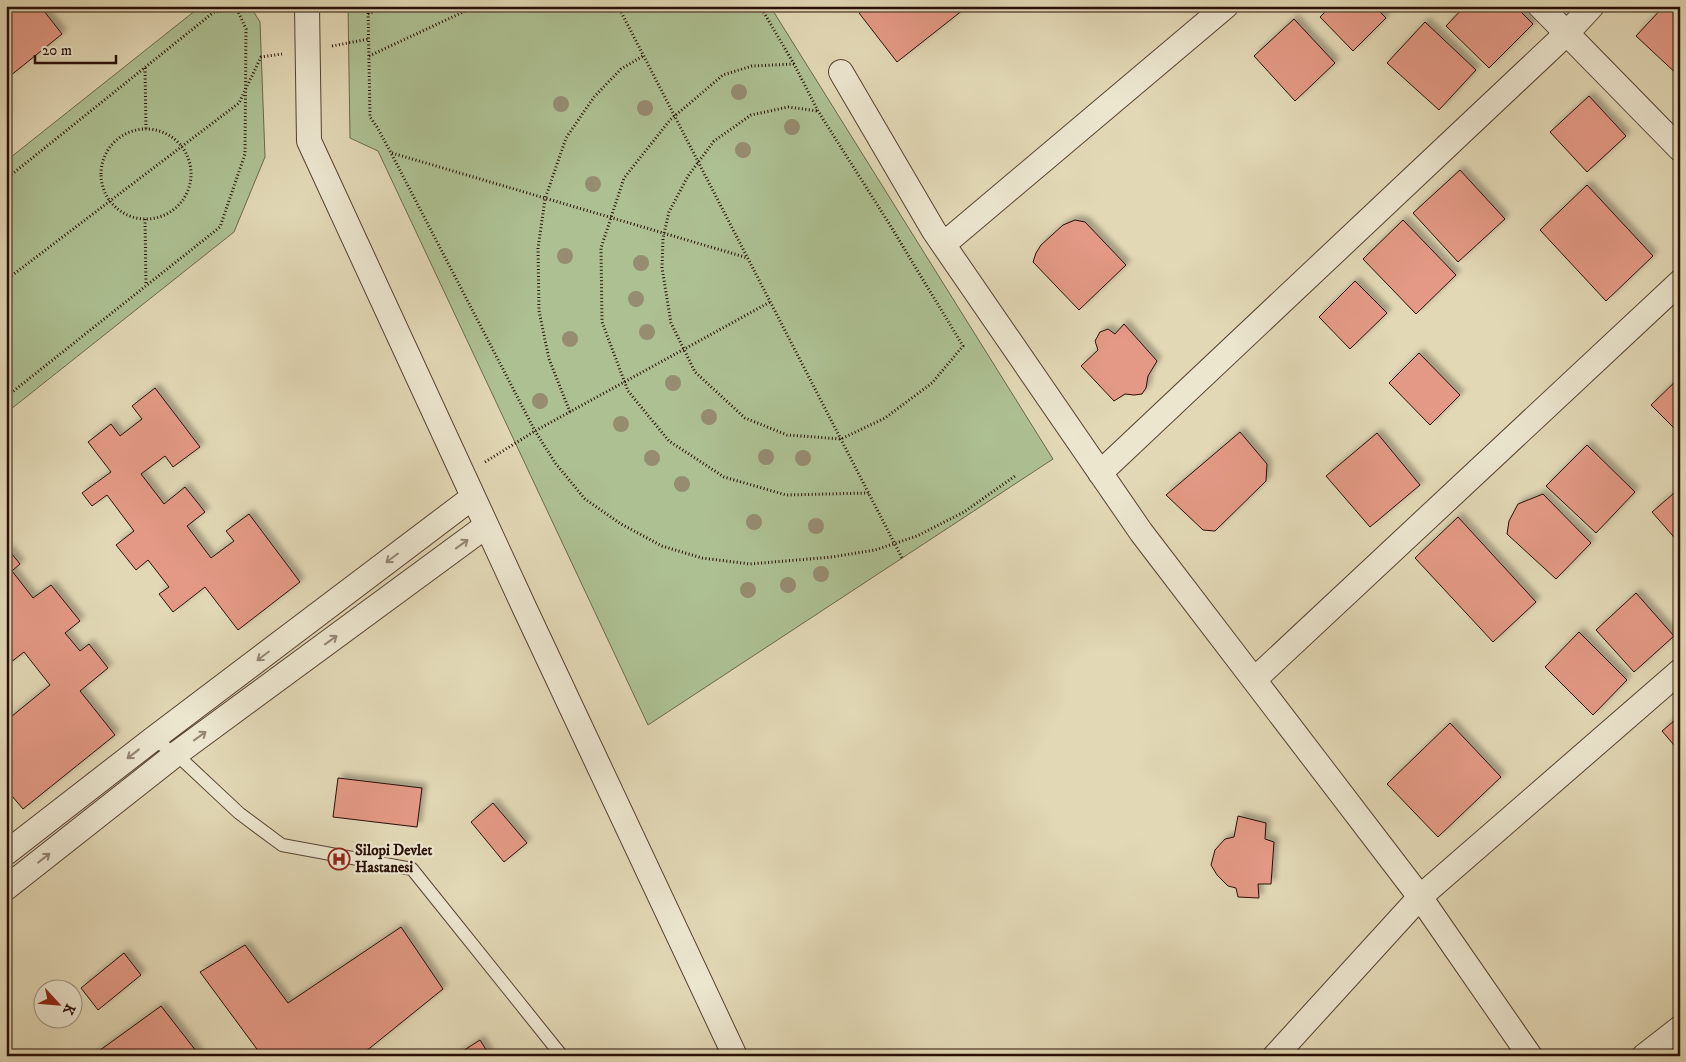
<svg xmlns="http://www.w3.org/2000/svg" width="1686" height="1062" font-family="'IM FELL DW Pica',serif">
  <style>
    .green { fill: #adc092; stroke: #6b684c }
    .building { fill: #e39985; stroke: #290f06; filter: url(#shadow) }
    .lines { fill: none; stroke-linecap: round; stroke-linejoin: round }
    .lane-casing { stroke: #574132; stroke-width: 14 }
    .street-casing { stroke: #574132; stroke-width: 26 }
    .path { stroke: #290f06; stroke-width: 3; stroke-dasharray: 1 2.5; stroke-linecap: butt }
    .lane { stroke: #ece6cf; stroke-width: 12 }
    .street { stroke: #ece6cf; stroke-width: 24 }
    .tree { fill: #968c70 }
    .oneway { stroke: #948575 }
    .labels { text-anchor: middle; stroke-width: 4.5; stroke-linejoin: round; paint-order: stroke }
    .poi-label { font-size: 15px; font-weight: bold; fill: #290f06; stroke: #ece6cf; text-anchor: start }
  </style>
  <defs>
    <filter id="shadow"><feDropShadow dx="4.5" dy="-4.5" stdDeviation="2.5" flood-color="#0004"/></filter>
  </defs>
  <rect width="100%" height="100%" fill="#e2d8b5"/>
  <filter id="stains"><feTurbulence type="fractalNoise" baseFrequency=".004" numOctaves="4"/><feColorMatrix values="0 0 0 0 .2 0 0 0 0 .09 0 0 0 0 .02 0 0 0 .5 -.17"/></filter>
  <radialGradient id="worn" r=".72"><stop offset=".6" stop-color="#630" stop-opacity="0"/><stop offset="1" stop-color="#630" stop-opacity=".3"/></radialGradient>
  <path class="green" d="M201,6h49l10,16 5,135 -31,75 -228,181v-252z
    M348,6h422l283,453 -405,266 -270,-574 -28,-13z"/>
  <path class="building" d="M6,6h34l22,28 -52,42 -4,-4z
    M868,6h100l-71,56 -38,-49z
    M1331,6h43l12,12 -33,33 -33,-34z
    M1465,6h50l18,18 -44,44 -43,-42z
    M1664,6h16v71l-44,-41z
    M1294,19l41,44 -40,38 -41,-45z
    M1425,22l51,48 -37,40 -52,-47z
    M1589,96l37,40 -39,36 -37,-40z
    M1460,170l45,49 -47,43 -45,-49z
    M1587,185l66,71 -47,45 -66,-71z
    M1075,220l10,2 41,43 -47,45 -46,-48 3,-9 5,-8 22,-20z
    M1403,220l53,55 -40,39 -53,-55z
    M1355,281l32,32 -37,36 -31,-32z
    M1124,324l33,37 -9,15 -2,12 -4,6 -8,1 -9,-1 -11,7 -33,-35 17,-16 -3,-9 5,-9 8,-3 7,5z
    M1419,353l41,42 -30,30 -41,-42z
    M1680,377v57l-29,-29z
    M155,388l45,59 -27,20 -8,-11 -24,18 23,30 21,-17 20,25 -18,14 24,32 23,-17 -8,-10 23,-17 51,68 -62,48 -33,-43 -32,25 -14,-18 10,-7 -21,-27 -12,10 -20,-25 18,-14 -27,-36 -15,11 -10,-13 29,-21 -23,-30 23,-18 9,12 22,-17 -10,-13z
    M1240,432l27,32 -1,17 -51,50 -12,-1 -37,-35z
    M1377,433l43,52 -50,42 -44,-51z
    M1587,445l48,47 -39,41 -50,-47z
    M1680,488v56l-28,-32z
    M1543,494l48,49 -35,36 -49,-45 2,-13 9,-17z
    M1458,517l78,85 -43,40 -78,-84z
    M8,549l12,15 -8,7 21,27 18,-13 29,36 -15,12 15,18 9,-7 19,24 -28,23 35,44 -92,74 -17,-20v-68l44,-36 -26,-33 -18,14v-33l3,-2 -3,-3v-77z
    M1636,593l38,43 -40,36 -38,-42z
    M1579,632l48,48 -34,35 -48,-48z
    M1680,716v36l-18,-21z
    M1450,723l51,54 -63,60 -51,-53z
    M338,778l84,10 -5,39 -84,-10z
    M493,803l34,40 -23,19 -33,-40z
    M1238,816l28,7 -1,16 9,3 -3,42h-13l1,14 -21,-1 -2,-9 -8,-2 -11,-11 -6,-10 4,-15 10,-11 9,-2z
    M401,927l42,62 -83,67h-98l-62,-84 45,-27 43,58z
    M124,953l17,22 -43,35 -17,-22z
    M161,1006l39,50h-108z
    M480,1040l10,16h-35z"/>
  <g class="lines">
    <g class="lane-casing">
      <path id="lane" d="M153,739l23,15 63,59 43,32 130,24 150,187"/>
    </g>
    <g class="street-casing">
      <path id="street" d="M307,6l2,135 216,468 210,447
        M1540,6l140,143
        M841,72l93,159 207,301 279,365 110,159
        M944,244l282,-238
        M1100,473l467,-440 25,-27
        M1254,680l426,-398
        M6,853l147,-114 320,-242
        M6,888l170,-134 310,-228
        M1275,1056l145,-159 260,-226
        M1644,1056l36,-28"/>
    </g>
    <path class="path" d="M368,6l2,111 7,10 14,26 144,278 21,33 29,35 36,25 41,22 40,12 48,6 82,-7 43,-7 42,-14 47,-24 51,-36
      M618,6l284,552
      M760,6l34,58 24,47 72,114 73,121 -31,37 -47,35 -44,21 -54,-4 -42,-17 -50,-46 -24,-49 -9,-55 1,-30 6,-26 19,-36 26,-35 37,-26 37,-8 30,4
      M368,14l18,-8
      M332,46l37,-7
      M369,56l107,-50
      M794,64l-42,2 -29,9 -53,45 -46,58 -23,70 1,74 26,69 41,50 55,36 62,18 83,-2
      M145,68l1,61
      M101 174a45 45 0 1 1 90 0a45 45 0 1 1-90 0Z
      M392,153l356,105
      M6,179l208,-167 23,-3 9,20 -1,125 -25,73 -214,170
      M145,219l1,66
      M6,280l233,-177 22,-46 21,-3
      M570,412l-21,-53 -10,-48 -1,-63 7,-49 21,-61 28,-41 27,-28 22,-13
      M485,462l50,-31 235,-129"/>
    <use href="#lane" class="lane"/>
    <use href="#street" class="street"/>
  </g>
  <g class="tree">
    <circle cx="739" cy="92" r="8"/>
    <circle cx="561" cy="104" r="8"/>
    <circle cx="645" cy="108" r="8"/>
    <circle cx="792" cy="127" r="8"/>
    <circle cx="743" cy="150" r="8"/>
    <circle cx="593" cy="184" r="8"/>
    <circle cx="565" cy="256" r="8"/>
    <circle cx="641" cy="263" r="8"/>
    <circle cx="636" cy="299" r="8"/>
    <circle cx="647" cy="332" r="8"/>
    <circle cx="570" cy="339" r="8"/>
    <circle cx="673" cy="383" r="8"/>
    <circle cx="540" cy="401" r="8"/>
    <circle cx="709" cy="417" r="8"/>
    <circle cx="621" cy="424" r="8"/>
    <circle cx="766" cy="457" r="8"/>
    <circle cx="652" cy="458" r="8"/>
    <circle cx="803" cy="458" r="8"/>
    <circle cx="682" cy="484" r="8"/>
    <circle cx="754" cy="522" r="8"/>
    <circle cx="816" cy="526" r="8"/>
    <circle cx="821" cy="574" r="8"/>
    <circle cx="788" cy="585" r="8"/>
    <circle cx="748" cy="590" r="8"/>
  </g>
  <defs><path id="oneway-shaft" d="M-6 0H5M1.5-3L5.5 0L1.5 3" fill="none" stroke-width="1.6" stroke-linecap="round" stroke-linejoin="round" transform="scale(1.25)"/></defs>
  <g class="oneway">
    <use href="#oneway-shaft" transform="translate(462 544) rotate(-36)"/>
    <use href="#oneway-shaft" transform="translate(392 558) rotate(143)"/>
    <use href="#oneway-shaft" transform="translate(331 640) rotate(-36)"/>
    <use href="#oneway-shaft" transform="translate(263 656) rotate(143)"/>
    <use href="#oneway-shaft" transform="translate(200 736) rotate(-36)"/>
    <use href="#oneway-shaft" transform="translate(133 754) rotate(142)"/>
    <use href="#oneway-shaft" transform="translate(44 858) rotate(-38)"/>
  </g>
  <defs>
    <g id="hospital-ring" transform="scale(1.125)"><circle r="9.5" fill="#ece6cf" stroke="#8f2418" stroke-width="1.5"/><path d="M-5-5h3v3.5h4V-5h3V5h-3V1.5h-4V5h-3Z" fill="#8f2418"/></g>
  </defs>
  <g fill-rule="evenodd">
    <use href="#hospital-ring" x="339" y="859"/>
  </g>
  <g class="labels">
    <g class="poi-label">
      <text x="355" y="855">Silopi Devlet<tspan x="355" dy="17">Hastanesi</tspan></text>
    </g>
  </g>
  <rect width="1686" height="1062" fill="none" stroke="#e2d8b5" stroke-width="25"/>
  <rect x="8" y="8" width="1671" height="1047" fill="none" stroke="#290f06" stroke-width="2.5"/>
  <rect x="12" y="12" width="1661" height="1037" fill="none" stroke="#290f06"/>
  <g transform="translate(58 1004) rotate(116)"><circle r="24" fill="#ece6cf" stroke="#9e907f"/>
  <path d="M0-4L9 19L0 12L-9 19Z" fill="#8f2418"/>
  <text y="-8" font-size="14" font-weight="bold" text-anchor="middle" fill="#290f06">K</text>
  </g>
  <path d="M35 55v8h81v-8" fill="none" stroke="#290f06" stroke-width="2.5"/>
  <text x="42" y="55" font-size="15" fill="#290f06" stroke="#ece6cf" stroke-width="4" paint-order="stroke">20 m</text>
  <rect width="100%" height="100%" filter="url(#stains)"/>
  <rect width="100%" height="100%" fill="url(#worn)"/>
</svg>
